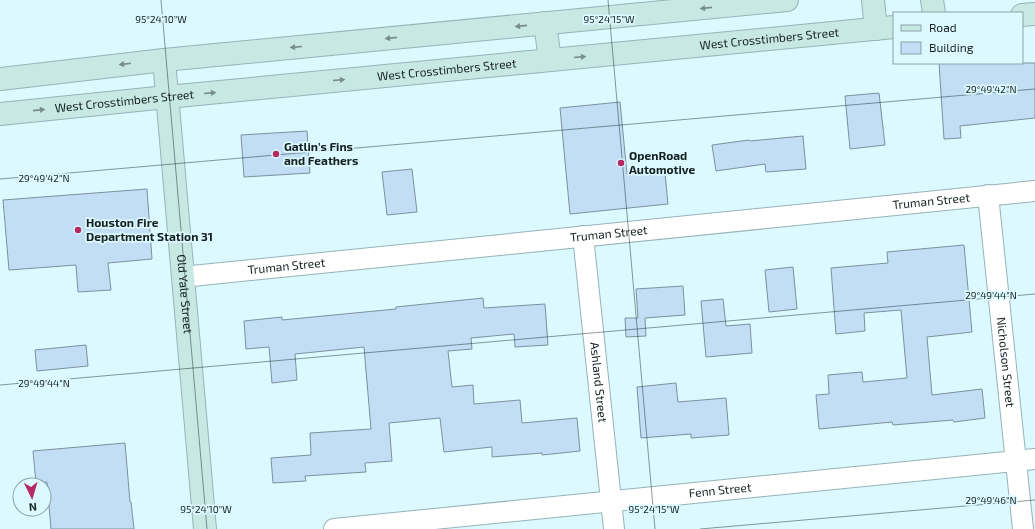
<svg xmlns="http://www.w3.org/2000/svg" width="1035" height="529" font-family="'Exo 2',sans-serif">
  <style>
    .building { fill: #c1def5; stroke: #7d909f }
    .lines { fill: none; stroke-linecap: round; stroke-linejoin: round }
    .street-casing { stroke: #97b3b8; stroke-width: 22 }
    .secondary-casing { stroke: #97b3b8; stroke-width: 24 }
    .street { stroke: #fff; stroke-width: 20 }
    .secondary { stroke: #c8e8e3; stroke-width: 22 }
    .oneway { fill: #778e8c }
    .ticks { fill: none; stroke: #152022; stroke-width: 1; stroke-opacity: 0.45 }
    .poi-dot { fill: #b62a63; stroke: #dbf9fe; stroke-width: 1.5 }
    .labels { text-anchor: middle; stroke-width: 3.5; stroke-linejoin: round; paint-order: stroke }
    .street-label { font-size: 12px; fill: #152022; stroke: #dbf9fe }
    .poi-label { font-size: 12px; font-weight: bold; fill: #152022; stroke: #dbf9fe; text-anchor: start }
    .ticks-label { font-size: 10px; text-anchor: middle; fill: #152022; stroke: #dbf9fe; stroke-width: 3.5; stroke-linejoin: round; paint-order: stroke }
  </style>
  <rect width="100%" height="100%" fill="#dbf9fe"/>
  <path class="building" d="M939,63h96v55l-75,8 1,12 -17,1z
    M879,93l6,52 -35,4 -5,-53z
    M620,102l7,72 21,-2 1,3 16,-2 3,31 -98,10 -10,-106z
    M307,131l3,42 -66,4 -3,-42z
    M803,136l3,33 -40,3 -1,-8 -49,7 -4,-26 37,-5 1,1z
    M412,169l5,43 -30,3 -5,-43z
    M147,189l5,70 -44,4 3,27 -33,2 -2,-27 -67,5 -6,-70z
    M964,245l8,87 -45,5 5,58 50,-6 3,29 -31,4 -1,-2 -60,5 -1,-3 -73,7 -3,-34 13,-1 -1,-19 34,-3 1,10 44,-4 -6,-68 -37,3 1,18 -29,3 -5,-66 57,-5 -1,-11z
    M793,267l4,42 -28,3 -4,-42z
    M683,286l2,29 -40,3 1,18 -20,1 -1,-19h13l-2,-29z
    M483,298l1,10 61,-4 3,41 -33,2 -1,-13 -43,4 1,11 -24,2 4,36 21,-2 1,19 46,-4 2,23 55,-5 3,33 -38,4v-2l-50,4v-10l-48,5 -4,-34 -51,5 3,38 -27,2 1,9 -61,4 1,5 -33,2 -2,-25 40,-3 -1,-22 61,-4 -7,-82 -69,7 2,26 -25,3 -3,-36 -23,2 -2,-28 38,-4v3l114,-11v-2z
    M723,299l3,27 24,-2 2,29 -46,4 -5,-56z
    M86,345l2,21 -51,5 -2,-21z
    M676,383l2,19 48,-4 3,37 -38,3v-4l-50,4 -4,-51z
    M125,443l5,59h1l3,27h-83l-4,-47 -11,1 -3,-32z"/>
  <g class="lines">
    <g class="street-casing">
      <g id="street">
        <path id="s1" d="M988,195l35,334"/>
        <path id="s2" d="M583,236l31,293"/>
        <path id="s3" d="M182,277l853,-86"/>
        <path id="s4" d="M334,529l701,-70"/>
      </g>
    </g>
    <g class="secondary-casing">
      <g id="secondary">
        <path d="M873,0l3,29"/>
        <path d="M932,0l2,13"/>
        <path d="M1022,15l13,-1"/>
        <path d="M545,23l5,37"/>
        <path id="s5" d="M164,60l41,469"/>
        <path d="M0,79l164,-19 623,-60"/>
        <path id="s6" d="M0,114l167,-17 727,-70"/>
      </g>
    </g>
    <use href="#street" class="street"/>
    <use href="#secondary" class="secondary"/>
  </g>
  <defs><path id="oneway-solid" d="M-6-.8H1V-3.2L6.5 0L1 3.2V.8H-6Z"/></defs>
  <g class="oneway">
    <use href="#oneway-solid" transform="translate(706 8) rotate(174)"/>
    <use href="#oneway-solid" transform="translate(521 26) rotate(174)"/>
    <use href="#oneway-solid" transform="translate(391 38) rotate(174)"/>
    <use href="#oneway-solid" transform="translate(296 47) rotate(175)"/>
    <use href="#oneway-solid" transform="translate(580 57) rotate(-5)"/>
    <use href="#oneway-solid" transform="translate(125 64) rotate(173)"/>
    <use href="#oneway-solid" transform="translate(339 80) rotate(-5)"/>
    <use href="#oneway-solid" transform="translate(210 93) rotate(-5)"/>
    <use href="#oneway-solid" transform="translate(39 110) rotate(-6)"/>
  </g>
  <path class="ticks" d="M161,0l46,529M608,0l47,529M0,179l1035,-90M0,385l1035,-91M700,529l335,-29"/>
  <g class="poi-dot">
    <circle cx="276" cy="154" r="4"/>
    <circle cx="621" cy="163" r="4"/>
    <circle cx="78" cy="230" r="4"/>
  </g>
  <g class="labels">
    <g class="street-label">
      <text dy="4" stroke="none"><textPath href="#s6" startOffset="773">West Crosstimbers Street</textPath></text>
      <text dy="4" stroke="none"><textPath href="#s6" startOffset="449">West Crosstimbers Street</textPath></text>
      <text dy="4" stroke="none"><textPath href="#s6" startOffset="125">West Crosstimbers Street</textPath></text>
      <text dy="4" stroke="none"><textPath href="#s3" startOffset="753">Truman Street</textPath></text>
      <text dy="4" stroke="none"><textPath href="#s3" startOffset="429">Truman Street</textPath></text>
      <text dy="4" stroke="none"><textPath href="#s3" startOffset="105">Truman Street</textPath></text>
      <text dy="4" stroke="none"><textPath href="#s5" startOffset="235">Old Yale Street</textPath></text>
      <text dy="4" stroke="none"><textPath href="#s1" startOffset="168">Nicholson Street</textPath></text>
      <text dy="4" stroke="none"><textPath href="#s2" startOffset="147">Ashland Street</textPath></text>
      <text dy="4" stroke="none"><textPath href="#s4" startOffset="388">Fenn Street</textPath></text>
    </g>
    <g class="poi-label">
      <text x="284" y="151">Gatlin's Fins<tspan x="284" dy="14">and Feathers</tspan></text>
      <text x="629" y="160">OpenRoad<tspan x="629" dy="14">Automotive</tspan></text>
      <text x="86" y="227">Houston Fire<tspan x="86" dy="14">Department Station 31</tspan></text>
    </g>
  </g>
  <g class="ticks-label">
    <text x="161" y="23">95°24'10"W</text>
    <text x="609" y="23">95°24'15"W</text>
    <text x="991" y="93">29°49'42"N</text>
    <text x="44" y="182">29°49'42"N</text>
    <text x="991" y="299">29°49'44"N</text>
    <text x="44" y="387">29°49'44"N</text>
    <text x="991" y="504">29°49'46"N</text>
    <text x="206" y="513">95°24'10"W</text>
    <text x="654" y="513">95°24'15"W</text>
  </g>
  <rect x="893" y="12" width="130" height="52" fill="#dbf9fe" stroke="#8ca2a6"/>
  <rect x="901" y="25" width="20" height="6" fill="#c8e8e3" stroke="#8ca2a6"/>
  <text x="929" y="32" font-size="12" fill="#152022">Road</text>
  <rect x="901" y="42" width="20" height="12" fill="#c1def5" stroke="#8ca2a6"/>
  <text x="929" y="52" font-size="12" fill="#152022">Building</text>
  <g transform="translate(32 497) rotate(175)"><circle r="19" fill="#dbf9fe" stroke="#8ca2a6"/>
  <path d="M0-3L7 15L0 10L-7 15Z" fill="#b62a63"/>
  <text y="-6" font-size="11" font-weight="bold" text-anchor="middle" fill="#152022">N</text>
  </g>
</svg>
